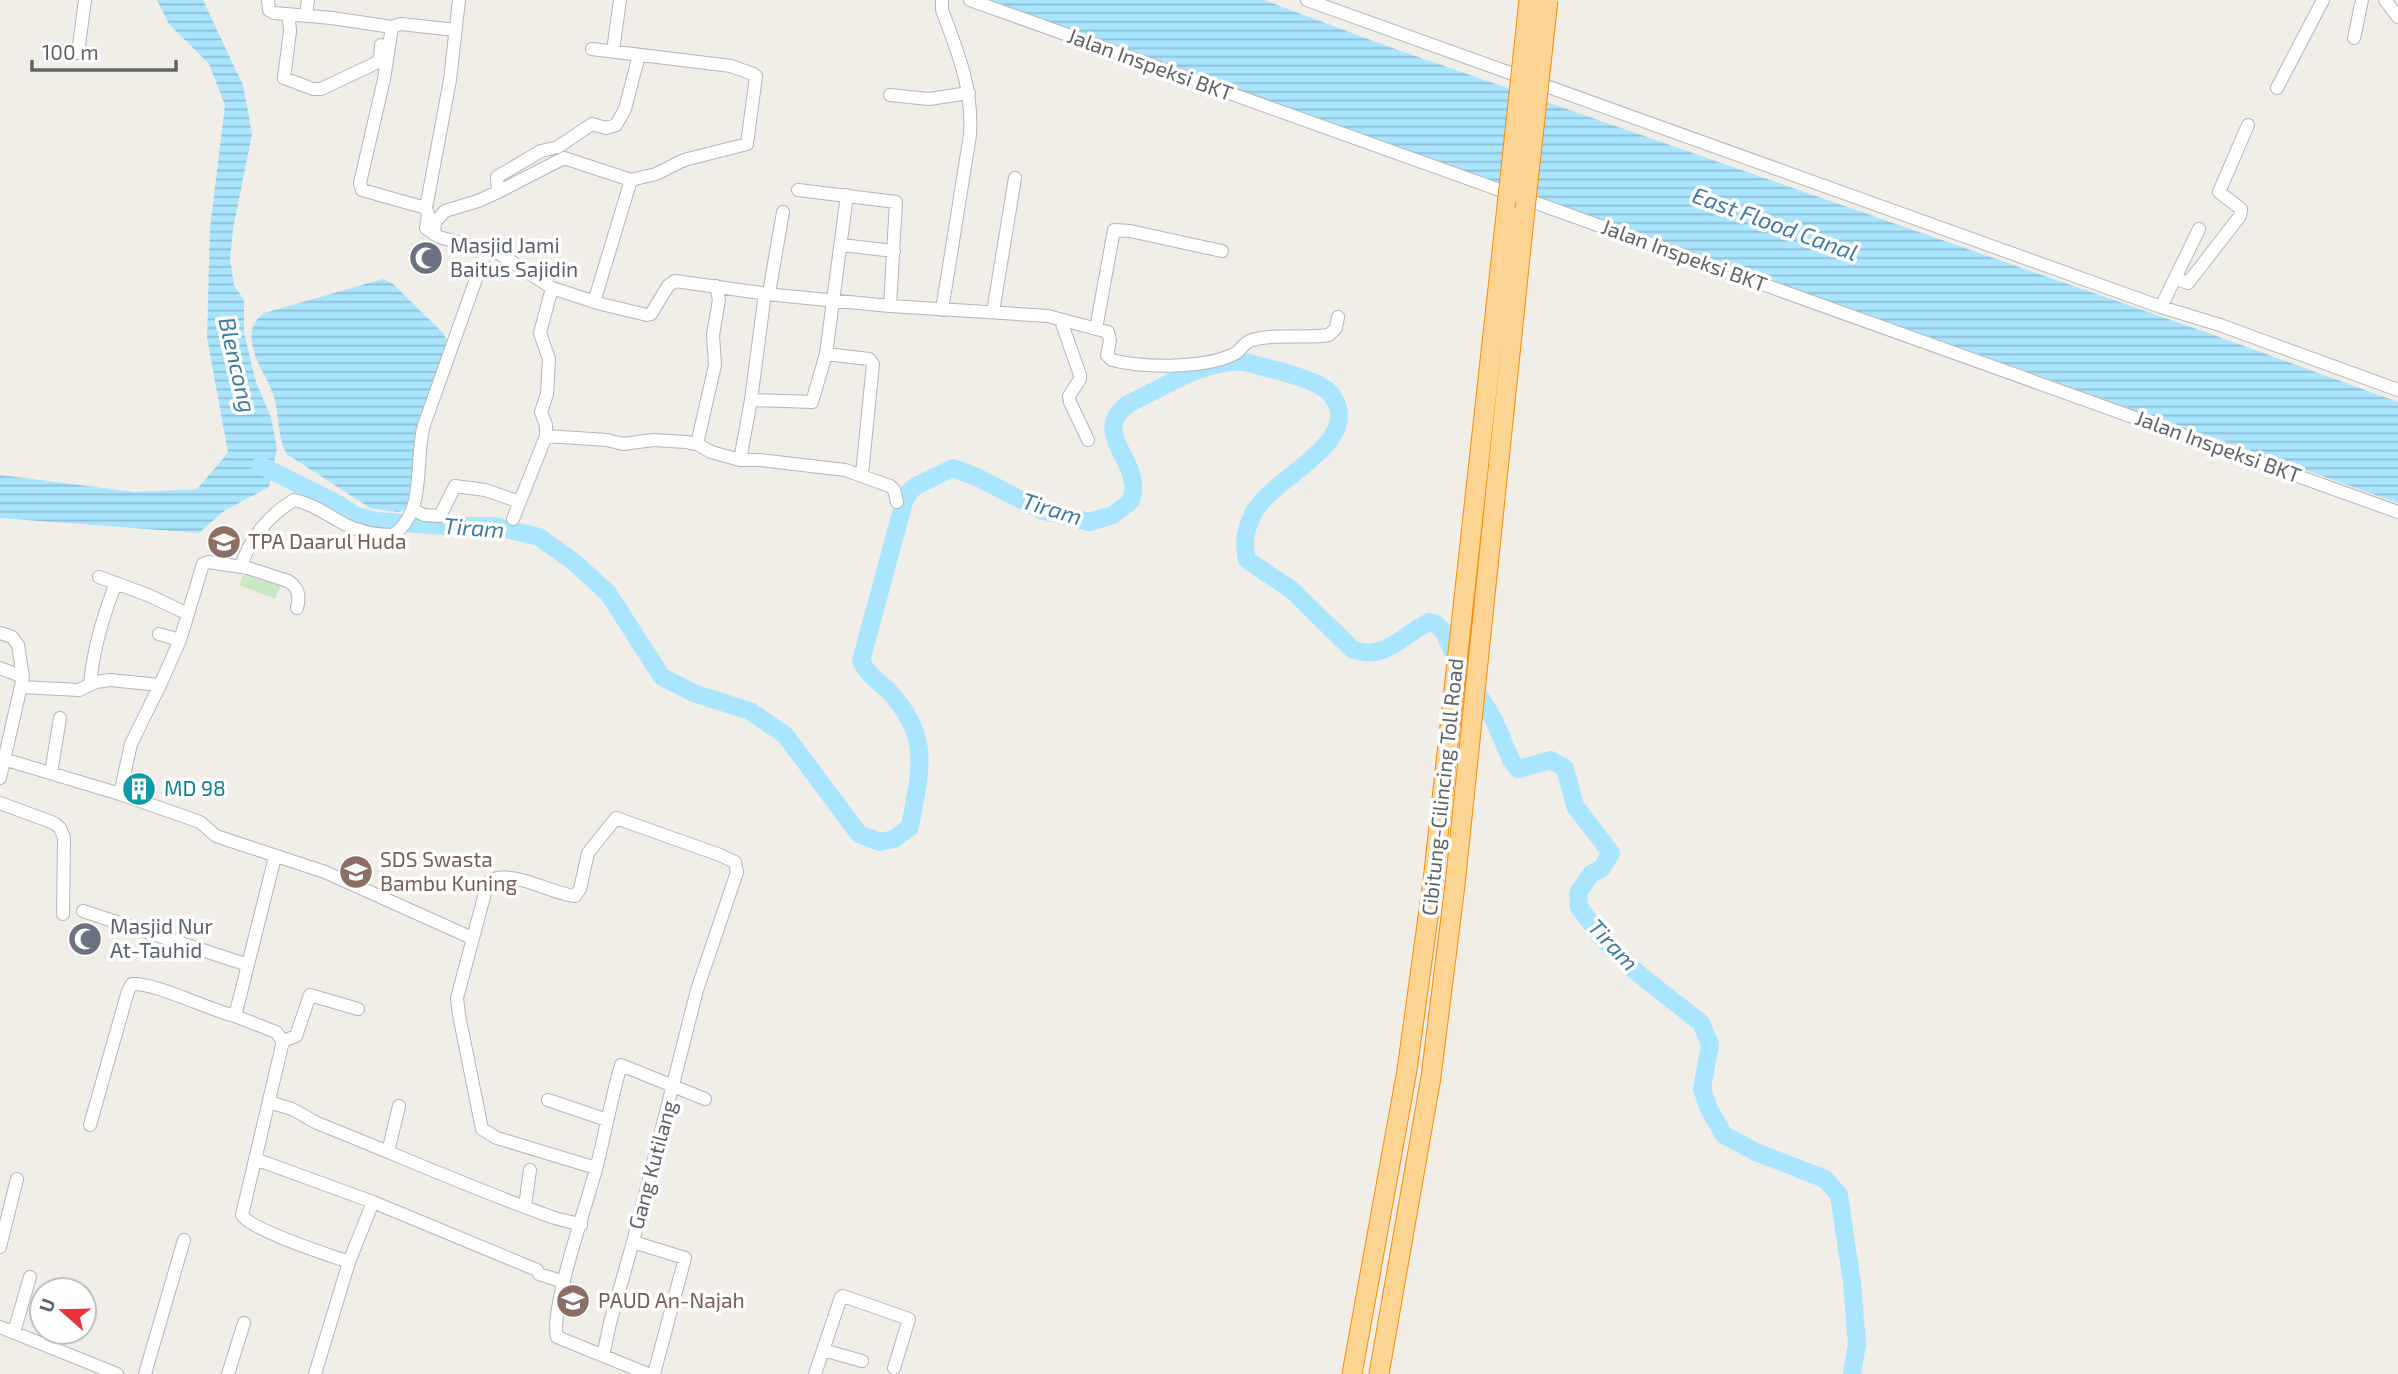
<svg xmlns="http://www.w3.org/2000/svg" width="2398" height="1374" font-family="'Exo 2',sans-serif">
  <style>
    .park { fill: #c9e8c4 }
    .water { fill: url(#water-rules) }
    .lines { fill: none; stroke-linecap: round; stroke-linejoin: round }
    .river { stroke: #aae5ff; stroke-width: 18 }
    .minor-casing { stroke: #b3b6ba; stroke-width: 14 }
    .highway-casing { stroke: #f98b00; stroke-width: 21 }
    .minor { stroke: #fff; stroke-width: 12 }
    .highway { stroke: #fed492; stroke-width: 19 }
    .highway-bridge-casing { stroke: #f98b00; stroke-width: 21; stroke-linecap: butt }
    .highway-bridge { stroke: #fed492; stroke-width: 19 }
    .labels { text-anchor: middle; stroke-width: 7; stroke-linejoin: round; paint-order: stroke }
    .street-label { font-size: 21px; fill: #5f6468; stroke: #fff }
    .worship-label { font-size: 21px; fill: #5b616d; stroke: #fff; text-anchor: start }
    .education-label { font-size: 21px; fill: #785e54; stroke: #fff; text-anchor: start }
    .culture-label { font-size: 21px; fill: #0d838f; stroke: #fff; text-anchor: start }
    .water-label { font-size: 23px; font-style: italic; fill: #3e7ba2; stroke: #fff }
  </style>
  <defs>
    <pattern id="water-rules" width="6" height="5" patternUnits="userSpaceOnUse" patternTransform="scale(1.75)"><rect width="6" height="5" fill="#aae5ff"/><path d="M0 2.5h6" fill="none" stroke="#8ebdd2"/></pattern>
  </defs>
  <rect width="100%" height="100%" fill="#f1eee8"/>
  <path class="park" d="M245,571l36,14 -6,14 -36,-14z"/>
  <path class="water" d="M157,0h46l40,85 9,49 -19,95 -3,30 4,26 10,15v32l11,47 16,39 6,30 -8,39 -45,24 -25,22 -199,-15v-43l135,17 62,-3 31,-36 -21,-116 3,-109 15,-123 -16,-41 -40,-40z
    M988,0h276l120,45 827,289 187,68v101l-1204,-427z
    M383,279l10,5 49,48 6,10 -40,167 -10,3 -28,-4 -82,-53c-10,-11 -9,-42 -14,-58 -6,-22 -26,-42 -22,-66 1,-8 6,-13 12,-18z"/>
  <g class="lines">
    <path class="river" d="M260,465l78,39 18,12 20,5 69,5h49l45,11 35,25 34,31 54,84 34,17 54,17 35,24 74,99 21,8 14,-3 16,-12c9,-53 22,-85 -16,-130 -12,-15 -23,-17 -33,-36l43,-159 6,-11 6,-5 37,-18 24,9 64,33 48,12 24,-7 18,-14c1,-5 3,-12 2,-17 -2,-31 -40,-53 -5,-80 34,-16 79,-46 117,-42 24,7 62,14 82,28 5,4 9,12 11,18 11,41 -68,72 -85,106 -8,17 -10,28 -6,46l45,30 60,59c32,13 50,-14 77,-27l7,2 8,8 7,16 43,72 17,40 7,9 33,-9 14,8 10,38 36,47 -9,15 -11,6 -13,19 1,14 24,32 32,32 66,52 9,21 -8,45 7,20 15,26 32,17 69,27 14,16 13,88 5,61 -5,30"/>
    <g class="minor-casing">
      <path id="minor" d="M268,0l1,10 5,3 58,5 60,9
        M459,0l-9,80 -24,128 2,7 -2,13 13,9 61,17 52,34 49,16 46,11 4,-1 17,-28 7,-5 101,14 114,11 158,10 60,16 2,9 -3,14 5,5c31,8 95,9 124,-7 6,-4 8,-11 16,-13 24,-7 52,-1 77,-5l7,-7 2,-11
        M970,0l1428,512
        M1307,0l854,307 59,18 178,65
        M2385,0l13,17
        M306,16l2,-16
        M289,20l1,11 -6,47 29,11h8l55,-26 4,-5 1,-13
        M2354,38l8,-38
        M54,51l24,2 7,-53
        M613,51l7,-51
        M2277,88l46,-88
        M890,95l39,4 40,-6
        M798,190l98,12 -6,104
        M498,192l-1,-15 44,-26 17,-4 34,-23 14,4 10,-3 9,-16 14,-54
        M847,195l-21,159 43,5 4,5 -11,110
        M426,208l-64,-18 -2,-7 24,-104 8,-52 9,-3 54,6
        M434,234l1,-12 10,-11 33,-10 20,-9 66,-34 67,22 25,-6 28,-14 63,-16 9,-68 -3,-2 -22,-8 -139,-17
        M841,245l53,6
        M2177,279l11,4 52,-67 1,-7 -22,-17 29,-67
        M769,293l14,-81
        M594,302l37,-122
        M2161,307l38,-78
        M942,310l28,-175c3,-47 -12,-82 -28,-125v-10
        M993,312l22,-134
        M1061,321l19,54v4l-11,17 1,6 18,38
        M1096,329l18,-99 16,1 92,20
        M751,400l14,-107
        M546,436l61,4 16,4 30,-4 33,2 11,2 14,8 29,8h20l85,10 45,16 4,4 3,12
        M697,444l18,-79 -2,-30 6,-35 -3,-14
        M740,460l11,-60 61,2 14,-48
        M412,509l12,6 16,1 15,-30 30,4 35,12
        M513,519l33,-83v-11l-5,-13 6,-18 2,-35 -9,-26 12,-45
        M241,567c8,-28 28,-52 53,-67 19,4 34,15 50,24 14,7 33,11 49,11 34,-23 21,-75 31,-110l62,-174
        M99,577l49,18 40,19
        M0,633l12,4 6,8 5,32 -23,101
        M159,634l21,6
        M0,668l23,9
        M90,685c3,-36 13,-69 26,-102
        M21,687l58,3 17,-8 14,-2 50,5
        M0,758l120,36 80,28 16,14 109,36 147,66
        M51,773l9,-55
        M120,794l11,-50 29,-59 20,-45 23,-76 6,-2 39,6 40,13c11,7 12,15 9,27
        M0,803l54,20 6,5 4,10 -1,76
        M275,857l-40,159 41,16 7,9 -41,174c9,15 87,40 107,47l-34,112
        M83,911l165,54
        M283,1041l13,-5 14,-41 48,14
        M548,1100l59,20
        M269,1102l23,7 25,14c78,31 154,65 232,93 10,4 21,5 32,9
        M90,1125l38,-134 4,-7c22,-2 77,26 103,32
        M388,1152l11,-46
        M255,1159l118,43 164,68 2,4 25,8
        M596,1168l-99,-30 -15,-9 -23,-114 -2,-17 31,-116c20,-15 64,12 87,14l5,-7 8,-36 28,-35 104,37 15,7 2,10 -40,118 -64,252 -23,81 -7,33
        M525,1206l5,-36
        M633,1242l52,16 -31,116
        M0,1247l17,-68
        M349,1262l24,-60
        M0,1327l117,47
        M14,1332l16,-55
        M823,1350l39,11
        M145,1374l39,-134
        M228,1374l16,-51
        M648,1374l-91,-37c-7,-29 30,-133 39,-168 9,-34 15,-70 25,-104l84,34
        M815,1374l26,-77 2,-1 66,23 -15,49"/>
    </g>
    <g class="highway-casing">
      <path id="highway" d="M1352,1374l55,-304 26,-189 75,-684
        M1379,1374l52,-297 24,-192 70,-676"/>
    </g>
    <use href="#minor" class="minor"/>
    <use href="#highway" class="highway"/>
    <g class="highway-bridge-casing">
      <path id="highway-bridge" d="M1508,197l21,-197
        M1525,209l23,-209"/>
    </g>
    <use href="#highway-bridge" class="highway-bridge"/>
  </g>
  <defs>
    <g id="mosque-disc" transform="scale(1.75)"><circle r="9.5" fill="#6b7280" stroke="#fff"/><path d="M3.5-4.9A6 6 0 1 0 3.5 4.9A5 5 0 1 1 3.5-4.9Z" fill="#fff"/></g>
    <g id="school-disc" transform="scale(1.75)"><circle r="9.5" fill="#8d6e63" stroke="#fff"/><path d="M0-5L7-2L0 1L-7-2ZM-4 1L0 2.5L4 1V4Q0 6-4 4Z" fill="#fff"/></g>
    <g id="building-disc" transform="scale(1.75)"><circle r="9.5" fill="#0f9aa8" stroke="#fff"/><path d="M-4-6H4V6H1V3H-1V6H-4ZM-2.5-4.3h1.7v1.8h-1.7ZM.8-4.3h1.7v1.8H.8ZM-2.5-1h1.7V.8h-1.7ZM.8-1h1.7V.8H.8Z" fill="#fff"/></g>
  </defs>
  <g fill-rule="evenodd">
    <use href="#mosque-disc" x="426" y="258"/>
    <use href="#school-disc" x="224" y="542"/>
    <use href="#building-disc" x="139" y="789"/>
    <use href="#school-disc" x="356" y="872"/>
    <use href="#mosque-disc" x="85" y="939"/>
    <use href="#school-disc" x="573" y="1301"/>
  </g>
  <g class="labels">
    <g class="street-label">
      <text transform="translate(1150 65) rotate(20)" y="7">Jalan Inspeksi BKT</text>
      <text transform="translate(1684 256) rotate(20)" y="7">Jalan Inspeksi BKT</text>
      <text transform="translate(2218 447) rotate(20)" y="7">Jalan Inspeksi BKT</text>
      <text transform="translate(1443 787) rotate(-84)" y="7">Cibitung-Cilincing Toll Road</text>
      <text transform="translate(653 1165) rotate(-75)" y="7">Gang Kutilang</text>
    </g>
    <g class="worship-label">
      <text x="450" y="253">Masjid Jami<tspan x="450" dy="24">Baitus Sajidin</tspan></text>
      <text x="110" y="934">Masjid Nur<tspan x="110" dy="24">At-Tauhid</tspan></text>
    </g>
    <g class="education-label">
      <text x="248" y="549">TPA Daarul Huda</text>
      <text x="380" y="867">SDS Swasta<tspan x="380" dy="24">Bambu Kuning</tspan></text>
      <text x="598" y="1308">PAUD An-Najah</text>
    </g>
    <g class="culture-label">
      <text x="164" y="796">MD 98</text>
    </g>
    <g class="water-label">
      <text transform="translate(1775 224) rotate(20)" y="8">East Flood Canal</text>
      <text transform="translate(237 365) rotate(77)" y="8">Blencong</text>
      <text transform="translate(1052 509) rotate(17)" y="8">Tiram</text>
      <text transform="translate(474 528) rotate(4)" y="8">Tiram</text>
      <text transform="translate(1613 945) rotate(47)" y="8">Tiram</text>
    </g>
  </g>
  <g transform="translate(63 1311) rotate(290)"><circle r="33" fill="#ffffff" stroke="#bfc1c3" stroke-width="2"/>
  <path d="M0-5L12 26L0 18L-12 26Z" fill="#ec333d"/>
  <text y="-10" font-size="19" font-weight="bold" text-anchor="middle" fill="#5f6468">U</text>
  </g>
  <path d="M32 60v10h144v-10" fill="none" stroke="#5f6468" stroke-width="3.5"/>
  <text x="42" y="60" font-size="21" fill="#5f6468" stroke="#ffffff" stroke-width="5" paint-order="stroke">100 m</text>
</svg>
